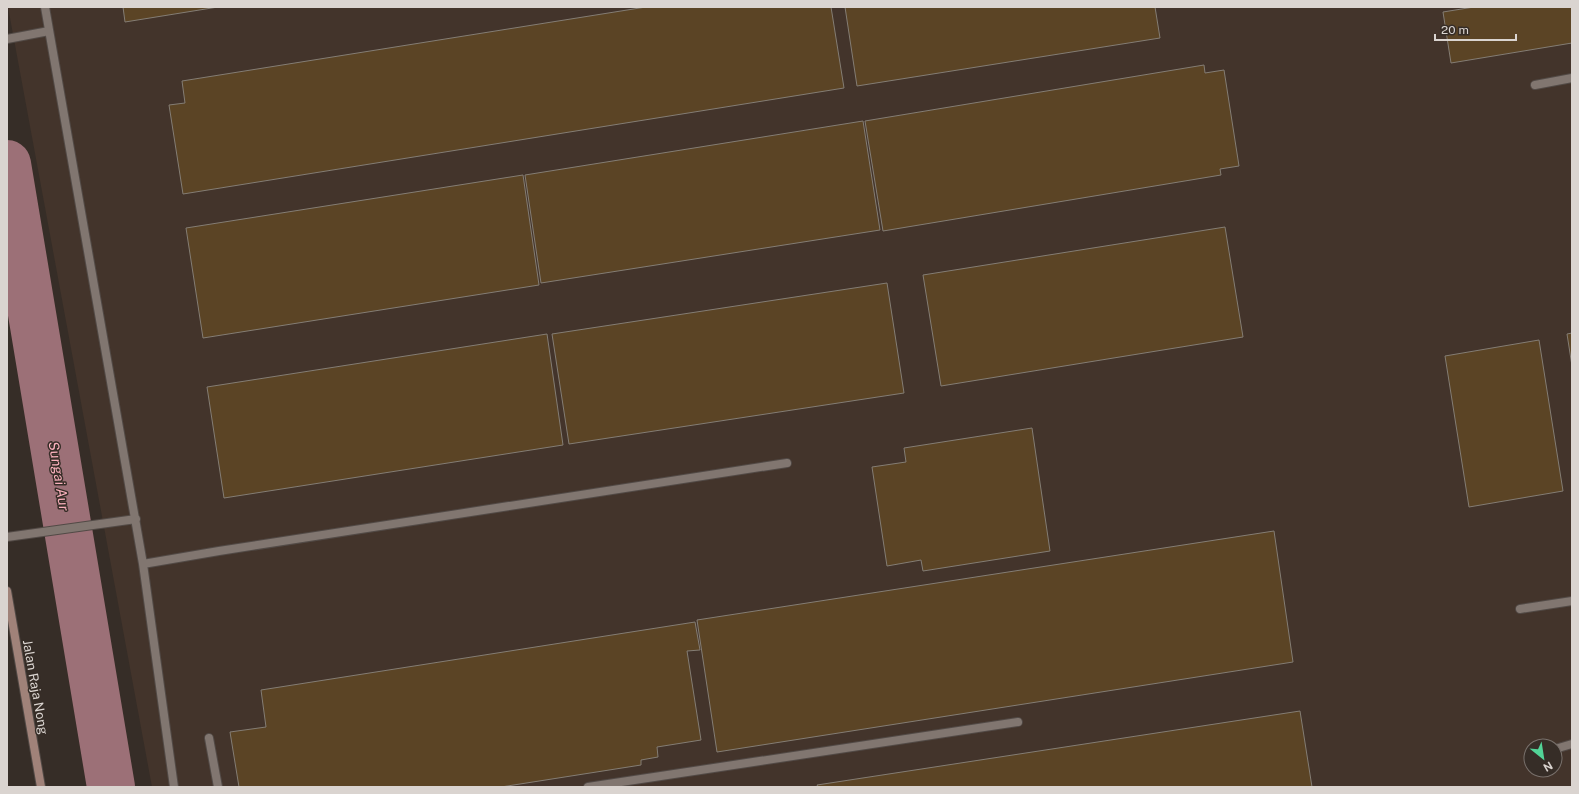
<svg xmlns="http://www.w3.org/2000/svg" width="1579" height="794" font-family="'Public Sans',sans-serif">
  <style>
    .built { fill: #43342b; fill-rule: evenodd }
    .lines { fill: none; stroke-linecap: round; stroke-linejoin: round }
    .river { stroke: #9c7077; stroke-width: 48 }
    .building { fill: #5b4425; stroke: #847d74 }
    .service-casing { stroke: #524a46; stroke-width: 10 }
    .minor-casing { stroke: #524a46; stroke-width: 10 }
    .secondary-casing { stroke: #524a46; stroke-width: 10 }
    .service { stroke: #817670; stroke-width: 8 }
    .minor { stroke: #817670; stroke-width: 8 }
    .secondary { stroke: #a08279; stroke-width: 8 }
    .labels { text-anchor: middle; stroke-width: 3; stroke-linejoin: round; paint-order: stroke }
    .street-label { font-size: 13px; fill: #dad4d0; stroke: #362d27 }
    .water-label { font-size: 14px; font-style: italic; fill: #fab1bd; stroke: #362d27 }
  </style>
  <rect width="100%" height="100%" fill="#362d27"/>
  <path class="built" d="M8,7h1564v780h-1420zM1531,746h24v24h-24z"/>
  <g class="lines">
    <path class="river" d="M7,164l104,623"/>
  </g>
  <path class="building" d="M123,7h95l-93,15z
    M646,7h185l13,81 -661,106 -14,-89 16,-2 -3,-22z
    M845,7h310l5,31 -303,48z
    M1474,7h98v36l-121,20 -8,-51z
    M1204,65l1,8 19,-3 15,96 -19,3 1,6 -338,56 -18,-110z
    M863,121l17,109 -339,53 -16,-108z
    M523,175l16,110 -336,53 -17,-110z
    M1225,227l18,110 -302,49 -18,-111z
    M887,283l17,110 -335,51 -17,-110z
    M1572,333v33l-5,-32z
    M547,334l16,111 -339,53 -17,-111z
    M1539,340l24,151 -94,16 -24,-151z
    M1032,428l18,123 -127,20 -2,-11 -34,6 -15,-99 34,-5 -2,-14z
    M1274,531l19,131 -576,90 -20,-132z
    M695,622l5,28 -13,1 14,89 -44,7 1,10 -17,3v5l-140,22h-262l-9,-55 36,-5 -5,-37z
    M1300,711l12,76h-494l-1,-2z"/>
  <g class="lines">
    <g class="service-casing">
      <path id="service" d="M45,7l98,557 76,-13 568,-88
        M7,39l42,-8
        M1535,85l37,-7
        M7,537l129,-18
        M143,564l31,223
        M209,738l9,49
        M1555,749l17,-5
        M588,787l430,-65"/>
    </g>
    <g class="minor-casing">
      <path id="minor" d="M1520,609l52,-8"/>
    </g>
    <g class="secondary-casing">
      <path id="secondary" d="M7,591l34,196"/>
    </g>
    <use href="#service" class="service"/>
    <use href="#minor" class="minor"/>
    <use href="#secondary" class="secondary"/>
  </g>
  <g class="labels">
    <g class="street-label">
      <text transform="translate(36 687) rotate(80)" y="5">Jalan Raja Nong</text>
    </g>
    <g class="water-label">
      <text transform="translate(59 476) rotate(81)" y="5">Sungai Aur</text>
    </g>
  </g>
  <rect width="1579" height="794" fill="none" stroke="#dad4d0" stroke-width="16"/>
  <g transform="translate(1543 758) rotate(150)"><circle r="19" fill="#362d27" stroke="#78706b"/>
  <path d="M0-3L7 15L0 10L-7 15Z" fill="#52d397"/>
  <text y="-6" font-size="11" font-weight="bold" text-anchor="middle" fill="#dad4d0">N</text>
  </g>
  <path d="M1435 34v6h81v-6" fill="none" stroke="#dad4d0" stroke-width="2"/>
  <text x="1441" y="34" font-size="12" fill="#dad4d0" stroke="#362d27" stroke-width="3" paint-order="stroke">20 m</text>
</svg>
